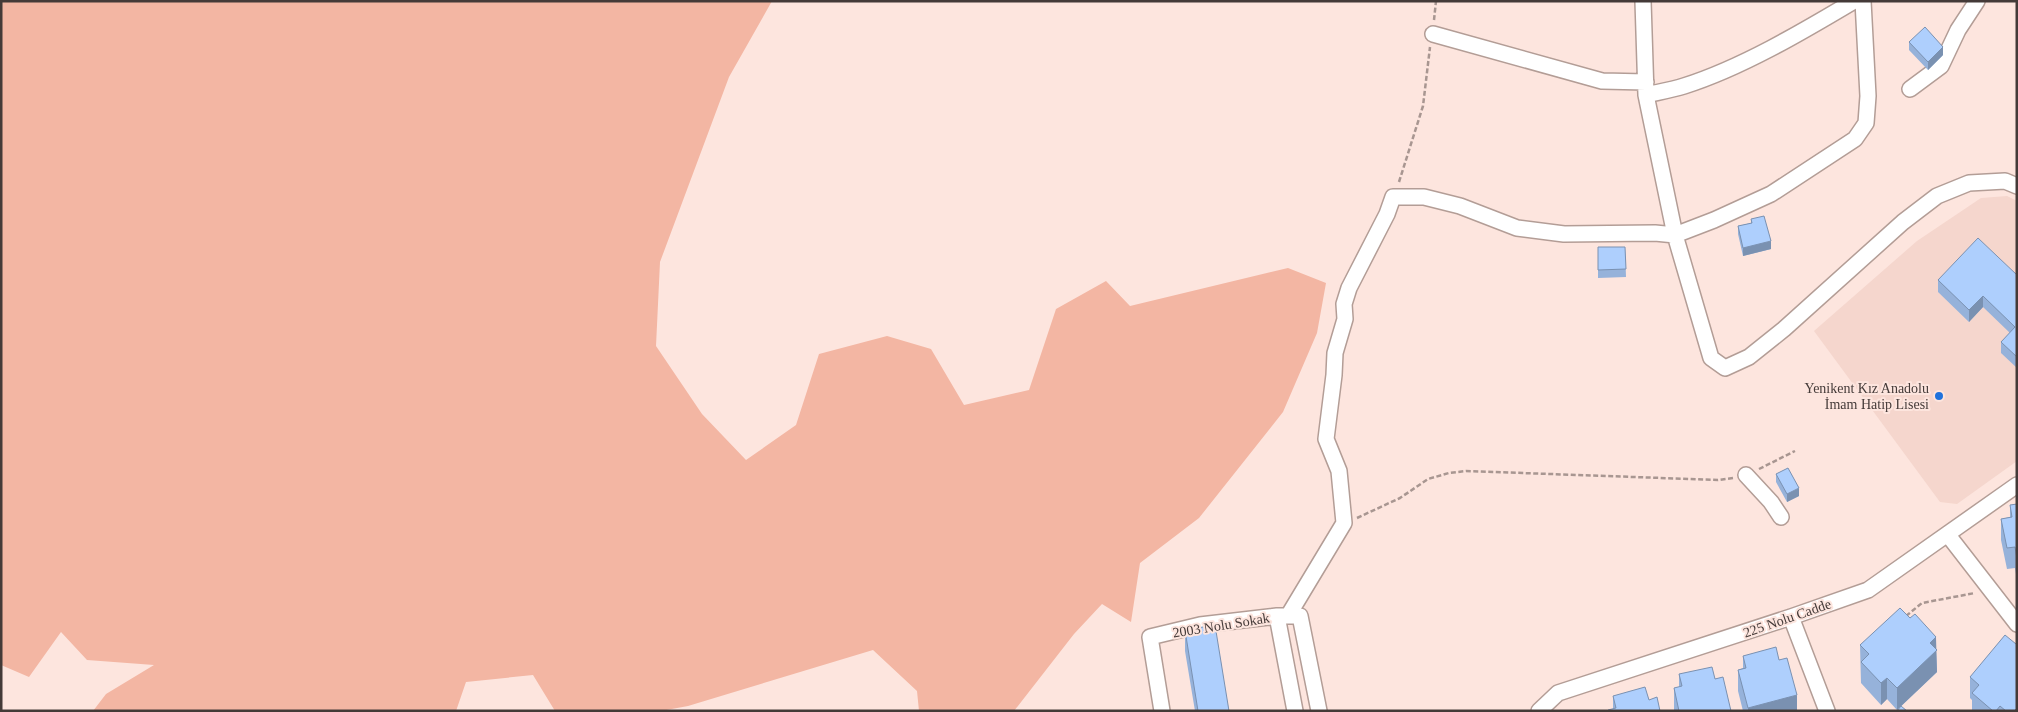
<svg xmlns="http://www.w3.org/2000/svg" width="2018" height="712" font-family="Georgia,serif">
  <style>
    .built { fill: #f5d6cd }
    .green { fill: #f3b6a3 }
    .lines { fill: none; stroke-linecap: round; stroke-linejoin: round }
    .minor-casing { stroke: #b39d96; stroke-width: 18 }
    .path { stroke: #a89691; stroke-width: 2.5; stroke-dasharray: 5 2.5; stroke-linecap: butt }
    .minor { stroke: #fff; stroke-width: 15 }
    .wall { fill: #96b2da }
    .shaded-wall { fill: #7a91b1 }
    .building { fill: #aecffd; stroke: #7a91b1 }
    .poi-dot { fill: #2072dc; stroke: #fde5de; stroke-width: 2 }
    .labels { text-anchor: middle; stroke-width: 4; stroke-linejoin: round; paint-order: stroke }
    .poi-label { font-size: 14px; fill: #443a38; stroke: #fde5de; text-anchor: end }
    .street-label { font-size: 14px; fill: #443a38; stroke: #fde5de }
  </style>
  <rect width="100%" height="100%" fill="#fde5de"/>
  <path class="built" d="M2007,196l10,5v260l-60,43 -17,-2 -126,-171 103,-90 64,-43z"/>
  <path class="green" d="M1,1h771l-43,76 -69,185 -4,84 46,68 44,46 50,-35 23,-71 68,-18 44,13 33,56 65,-15 27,-81 50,-28 24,25 158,-38 38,15 -9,50 -34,79 -84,106 -59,45 -9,59 -29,-18 -28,30 -60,77h-95l-2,-20 -44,-41 -185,56 -27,5h-106l-22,-36 -67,7 -10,29h-363l13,-17 48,-29 -67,-5 -26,-28 -32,45 -28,-12z"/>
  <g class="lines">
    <g class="minor-casing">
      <path id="minor" d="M1643,1l3,94 29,140 36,123 14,10 24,-11 35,-28 119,-107 34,-26 32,-13 36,-2 12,5
        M1433,34l169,47 44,1
        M1910,89l31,-23 17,-36 19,-29
        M1646,95c13,-3 25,-5 38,-9 57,-18 118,-54 170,-85
        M1746,475l25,27 10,15
        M1948,535l69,89
        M1288,616l56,-93 -5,-52 -13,-32 8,-64 1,-22 10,-34 -1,-15 5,-16 38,-74 6,-17h31l36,9 57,22 47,6 91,-1 20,2 39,-15 57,-26 84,-55 11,-16 2,-27 -5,-95
        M1791,617l36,94
        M1162,711l-12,-74 50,-12 77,-9
        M1295,711l-18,-95h23l19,95
        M1539,711l19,-18 233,-76 77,-27 149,-105"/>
    </g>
    <path class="path" d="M1434,20l2,-19
      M1399,182l24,-76 7,-59
      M1759,469l36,-18
      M1357,518l43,-20 28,-19 21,-6 17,-2 252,9 15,-2
      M1906,616l16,-13 53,-10"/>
    <use href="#minor" class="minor"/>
  </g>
  <path class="wall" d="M1909,42l34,13 -15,15 -19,-20z
    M1751,219l20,30 -28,7 -5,-22v-8l13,-3z
    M1598,247h27l1,30 -28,1z
    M2017,275v93l-16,-15v-11l9,-9 -27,-26 -14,15 -31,-30v-12z
    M1776,474l23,22 -12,6 -11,-20z
    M2017,504v76l-2,-12 -8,1 -6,-29v-21l9,-2v-12z
    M1185,630l44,81h-34l-10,-60z
    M2016,644l1,67h-45v-11l-2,-2v-21z
    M1860,645l76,5 1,22 -40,38 -10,-11 -6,6 -20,-22z
    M1743,656l36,4 18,51h-54l-5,-20v-21l5,-2z
    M1679,674l36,5 16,32h-57v-23l5,-1z
    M1613,696l36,4 -36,9z"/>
  <path class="shaded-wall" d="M1943,47v8l-15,15v-8z
    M1771,241v8l-28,7v-8z
    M1983,296v11l-14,15v-12z
    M1799,488v8l-12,6v-8z
    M1936,637l1,35 -40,38v-22l33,-45z
    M1887,678v21l-6,6v-22z
    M1797,695v16h-49v-3z"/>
  <path class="building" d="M1925,27l18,20 -15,15 -19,-20z
    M1764,216l7,25 -28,7 -5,-22 14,-3 -1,-4z
    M1978,238l39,37v82l-16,-15 14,-15 -32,-31 -14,14 -31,-30z
    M1598,247h27l1,22 -28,1z
    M1788,468l11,20 -12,6 -11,-20z
    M2017,504v55l-2,-12 -8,1 -6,-29 11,-2 -2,-12z
    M1900,608l10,10 5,-4 21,23 -6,6 7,7 -40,38 -10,-10 -6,5 -20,-21 8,-8 -9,-9z
    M1215,625l14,86h-31l-13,-81z
    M2005,635l11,9 1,-1v65l-3,3h-8l-6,-5 -4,5h-3l-21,-18 7,-8 -9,-8z
    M1776,647l3,13 8,-2 10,37 -49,13 -10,-38 8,-2 -3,-12z
    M1712,667l3,12 8,-2 8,34h-52l-5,-23 8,-2 -3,-12z
    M1645,687l4,13 8,-3 3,14h-52v-1l8,-2 -3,-12z
    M1901,706l6,5h-10z"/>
  <circle class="poi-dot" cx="1939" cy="396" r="5"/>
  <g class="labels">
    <g class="poi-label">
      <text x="1929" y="393">Yenikent Kız Anadolu<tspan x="1929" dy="16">İmam Hatip Lisesi</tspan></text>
    </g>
    <g class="street-label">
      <text transform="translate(1787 618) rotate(-19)" y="5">225 Nolu Cadde</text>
      <text transform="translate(1221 625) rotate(-9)" y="5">2003 Nolu Sokak</text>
    </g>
  </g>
  <rect width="2018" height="712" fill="none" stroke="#443a38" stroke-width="5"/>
</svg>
